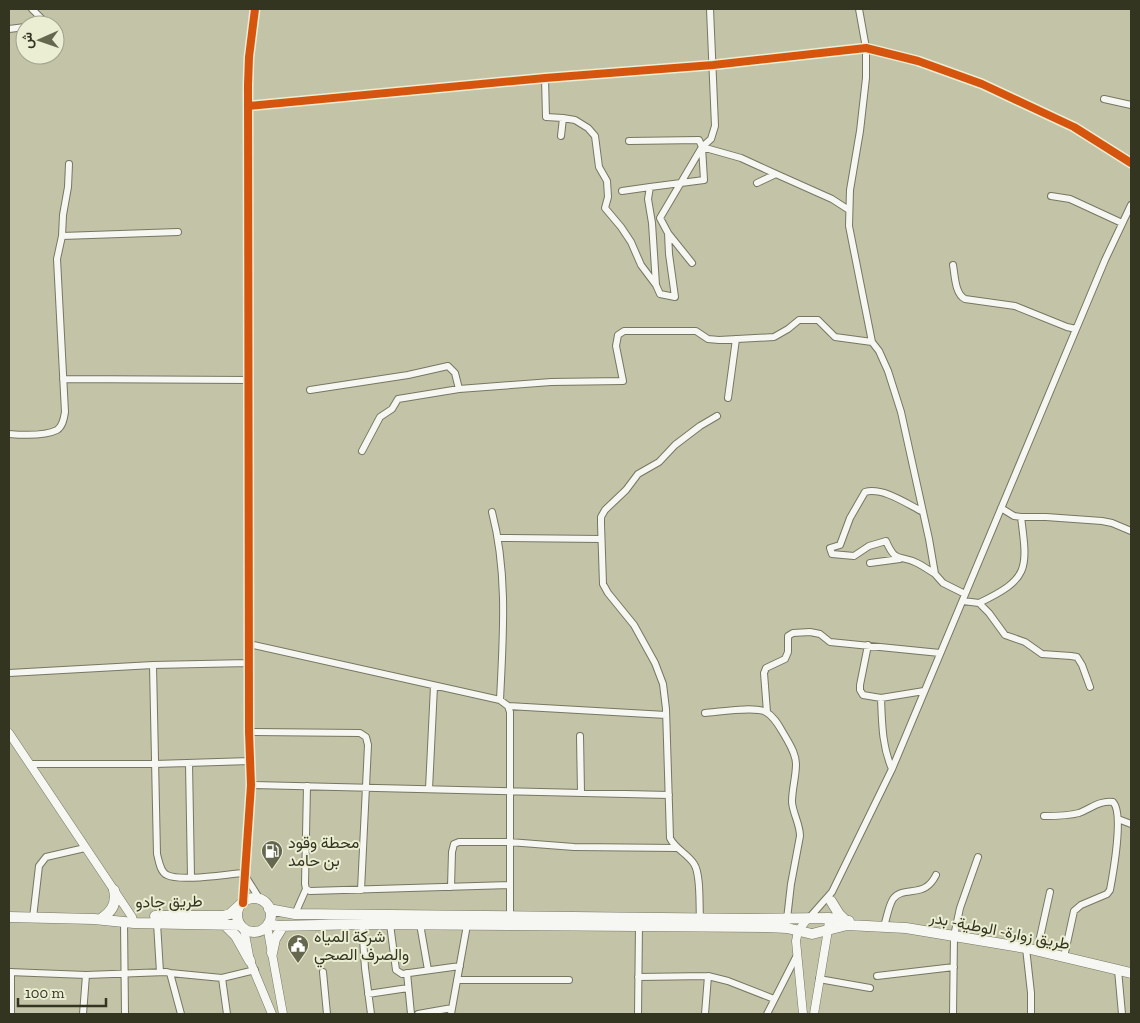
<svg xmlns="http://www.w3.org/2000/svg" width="1140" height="1023" font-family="'Zilla Slab',Vazirmatn,serif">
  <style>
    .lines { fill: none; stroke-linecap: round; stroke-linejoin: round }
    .minor-casing { stroke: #777761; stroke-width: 8 }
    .tertiary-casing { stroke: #777761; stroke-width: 9 }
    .trunk-casing { stroke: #777761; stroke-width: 11 }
    .minor { stroke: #f6f6f2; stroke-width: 6 }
    .tertiary { stroke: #f6f6f2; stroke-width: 8 }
    .trunk { stroke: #f6f6f2; stroke-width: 10 }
    .cycleway-casing { stroke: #eceed4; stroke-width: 11 }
    .cycleway { stroke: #d6550e; stroke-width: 8 }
    .labels { text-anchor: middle; stroke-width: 4; stroke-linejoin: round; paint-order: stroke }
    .poi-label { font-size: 16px; fill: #343520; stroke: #eceed4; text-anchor: start }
    .street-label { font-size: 16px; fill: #343520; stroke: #eceed4 }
  </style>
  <rect width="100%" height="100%" fill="#c2c3a7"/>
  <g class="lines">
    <g class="minor-casing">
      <path id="minor" d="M32,9l15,15
        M859,9l7,39v30l-6,53 -10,59 -1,36 23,116 7,9 9,20 13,41 28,127 6,35 8,9 22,11
        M9,29l16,-2
        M545,78l1,39 17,1 -2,18
        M1104,99l27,6
        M249,106l296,-28 168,-13 153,-17 52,13 64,23 92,43 57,36
        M563,118l12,2 13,8 7,8 4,31 8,14 1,16 -3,11 16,19 10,15 10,23 15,20
        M629,141l70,-1 3,7 2,33 -54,7
        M702,147l9,-8 4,-13 -5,-117
        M757,183l19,-9 56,25 17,11
        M622,191l28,-4 -2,12 4,24 4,62 4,9 15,3 -6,-43 -1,-21 -8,-15 42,-71 39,11 35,16
        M1051,196l19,3 52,24
        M668,233l24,30
        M62,236l116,-4
        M953,265c2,11 2,29 12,34l50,7 52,21 9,2
        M63,379l186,1
        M310,390l98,-15 40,-9 7,7 4,16
        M728,398l8,-59
        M9,434c12,1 36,2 48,-4 6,-4 7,-12 8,-18l-8,-153 5,-23 1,-21 5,-28 1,-23
        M362,451l18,-34 12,-8 6,-10 61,-10 92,-7 72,-1 -7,-35 2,-11 6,-4h72l12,8 11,1 55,-3 14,-8 11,-9h19l17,17 37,5
        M1001,508l13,8 7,1h25l56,4 10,2 19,8
        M492,512c16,61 11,125 8,188
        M923,512c-16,-8 -40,-25 -58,-20l-15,26 -10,27 -10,3 2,6 22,2 15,-10 17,-5c10,23 13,13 31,22 6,3 12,7 18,11
        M499,538l102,1
        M870,563l30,-4
        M963,601l16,2 10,10 16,22 20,7 17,12 29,2 6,1 5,8 8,22
        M979,603c50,-24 49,-33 42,-86
        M249,644l251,56 8,6 158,9
        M868,645l-8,40v5l3,5 18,3 43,-7
        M153,665l4,189c2,7 3,18 10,21 14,7 60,-1 77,-2
        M9,673l144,-8 96,-2
        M881,698c1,25 1,48 11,71
        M508,706l2,6v207
        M767,712l-3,-39 2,-5 19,-9 3,-7v-16l5,-3 17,-1 10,2 10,8 110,11
        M705,713c14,-1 50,-7 61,-1 9,5 14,16 19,24 5,9 11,18 11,28 0,13 -4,25 -4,38 1,12 8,22 8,34l-9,48 -4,35
        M249,732l111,1 6,4 2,8 -7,145
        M580,736l1,56
        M189,763l2,114
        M30,764h125l95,-3
        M251,785l418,10
        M429,789l5,-103
        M1044,816c12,0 24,0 35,-3 11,-4 21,-13 34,-11 11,11 0,72 -3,88l-3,4 -26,11 -7,6 -10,46
        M1118,819l13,5
        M244,874l17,27
        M451,887l1,-35 2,-8 5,-2h50l65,5 103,1
        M306,889l4,2 200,-6
        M243,903l8,-118 -2,-53 -1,-647 1,-28 6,-48
        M295,914l11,-25 -1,-5 2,-98
        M33,918l6,-52 7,-9 39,-9
        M700,918c-1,-13 1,-44 -6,-54 -6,-10 -19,-15 -24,-26l-4,-129 -3,-25 -8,-21 -21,-38 -26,-32 -5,-9 -2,-60v-7l4,-7 21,-20 12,-16 21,-12 16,-17 25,-19 17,-10
        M809,918l23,-26 60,-123 213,-509 26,-55
        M124,922l1,92
        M157,923l3,49
        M362,924l3,44 6,46
        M390,924l6,46 6,4 58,-8
        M420,924l8,46
        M884,926c3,-8 4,-19 9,-27 8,-11 23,-5 33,-12 5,-3 8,-8 10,-12
        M1026,948l5,45v21
        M1037,951l13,-59
        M1118,970l4,44
        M9,972l77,3 80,-3 4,1 11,41
        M323,972l4,42
        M170,973l52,5 5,36
        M407,973l4,41
        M877,976l77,-9
        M638,977l70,-1 20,5 46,18
        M222,978l33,-8
        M819,979l51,9
        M457,980h112
        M368,994l40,-6
        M11,1014v-42
        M83,1014l3,-39
        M418,1014l34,-6
        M451,1014l16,-89
        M638,1014l1,-89
        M705,1014l3,-38
        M767,1014l29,-57
        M953,1014l1,-78 6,-28 18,-51"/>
    </g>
    <g class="tertiary-casing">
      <path id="tertiary" d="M9,733l123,184 2,6
        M267,926l16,88
        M244,929l6,32 22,53
        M803,1014l-7,-73 2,-10 10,-13
        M814,1014l14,-84 1,-12"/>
    </g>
    <g class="trunk-casing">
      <path id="trunk" d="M237 915a17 17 0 1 1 34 0a17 17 0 1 1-34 0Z
        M831,901l8,13 6,6
        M269,909l26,5 454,5 80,-1 20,3
        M155,916h68l7,-2 11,-10
        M9,917l85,2 40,4 106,2
        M102,918c11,-7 15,-16 12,-28
        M224,924l12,12 14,25
        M268,924l9,2 85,-2 405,3 20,1 25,6 35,-9 59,3 120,20 105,25
        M272,953l3,-14 8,-13"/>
    </g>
    <use href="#minor" class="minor"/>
    <use href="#tertiary" class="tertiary"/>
    <use href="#trunk" class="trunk"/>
    <g class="cycleway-casing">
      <path id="cycleway" d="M249,106l296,-28 168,-13 153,-17 52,13 64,23 92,43 57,36
        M243,903l8,-118 -2,-53 -1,-647 1,-28 6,-48"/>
    </g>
    <use href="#cycleway" class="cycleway"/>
  </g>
  <defs>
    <g id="fuel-pin" transform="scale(1.125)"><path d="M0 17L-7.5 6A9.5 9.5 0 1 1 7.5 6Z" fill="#66674f" stroke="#eceed4"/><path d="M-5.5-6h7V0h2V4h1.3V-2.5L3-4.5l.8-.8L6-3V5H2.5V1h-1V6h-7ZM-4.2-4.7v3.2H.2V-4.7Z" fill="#fff"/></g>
    <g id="civic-pin" transform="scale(1.125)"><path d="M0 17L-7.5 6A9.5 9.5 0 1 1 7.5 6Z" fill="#66674f" stroke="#eceed4"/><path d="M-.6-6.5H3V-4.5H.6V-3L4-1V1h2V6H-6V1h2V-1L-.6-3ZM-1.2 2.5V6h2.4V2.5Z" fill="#fff"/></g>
  </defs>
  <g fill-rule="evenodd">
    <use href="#fuel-pin" x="272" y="851"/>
    <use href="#civic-pin" x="298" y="945"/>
  </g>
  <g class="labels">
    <g class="poi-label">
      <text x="288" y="848">محطة وقود<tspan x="288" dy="18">بن حامد</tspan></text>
      <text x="314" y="942">شركة المياه<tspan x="314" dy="18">والصرف الصحي</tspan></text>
    </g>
    <g class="street-label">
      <text transform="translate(169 901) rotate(-1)" y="6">طريق جادو</text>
      <text transform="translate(1000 930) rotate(11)" y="6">طريق زوارة- الوطية- بدر</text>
    </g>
  </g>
  <rect width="1140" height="1023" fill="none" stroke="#343520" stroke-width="20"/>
  <g transform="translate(40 40) rotate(268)"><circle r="24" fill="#eceed4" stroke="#a2a48c"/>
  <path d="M0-4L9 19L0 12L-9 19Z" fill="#66674f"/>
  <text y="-8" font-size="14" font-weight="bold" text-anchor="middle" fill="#343520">ش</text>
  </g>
  <path d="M18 998v8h88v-8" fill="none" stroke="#343520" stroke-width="2.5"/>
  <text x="25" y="998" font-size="15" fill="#343520" stroke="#eceed4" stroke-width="4" paint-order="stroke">100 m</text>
</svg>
